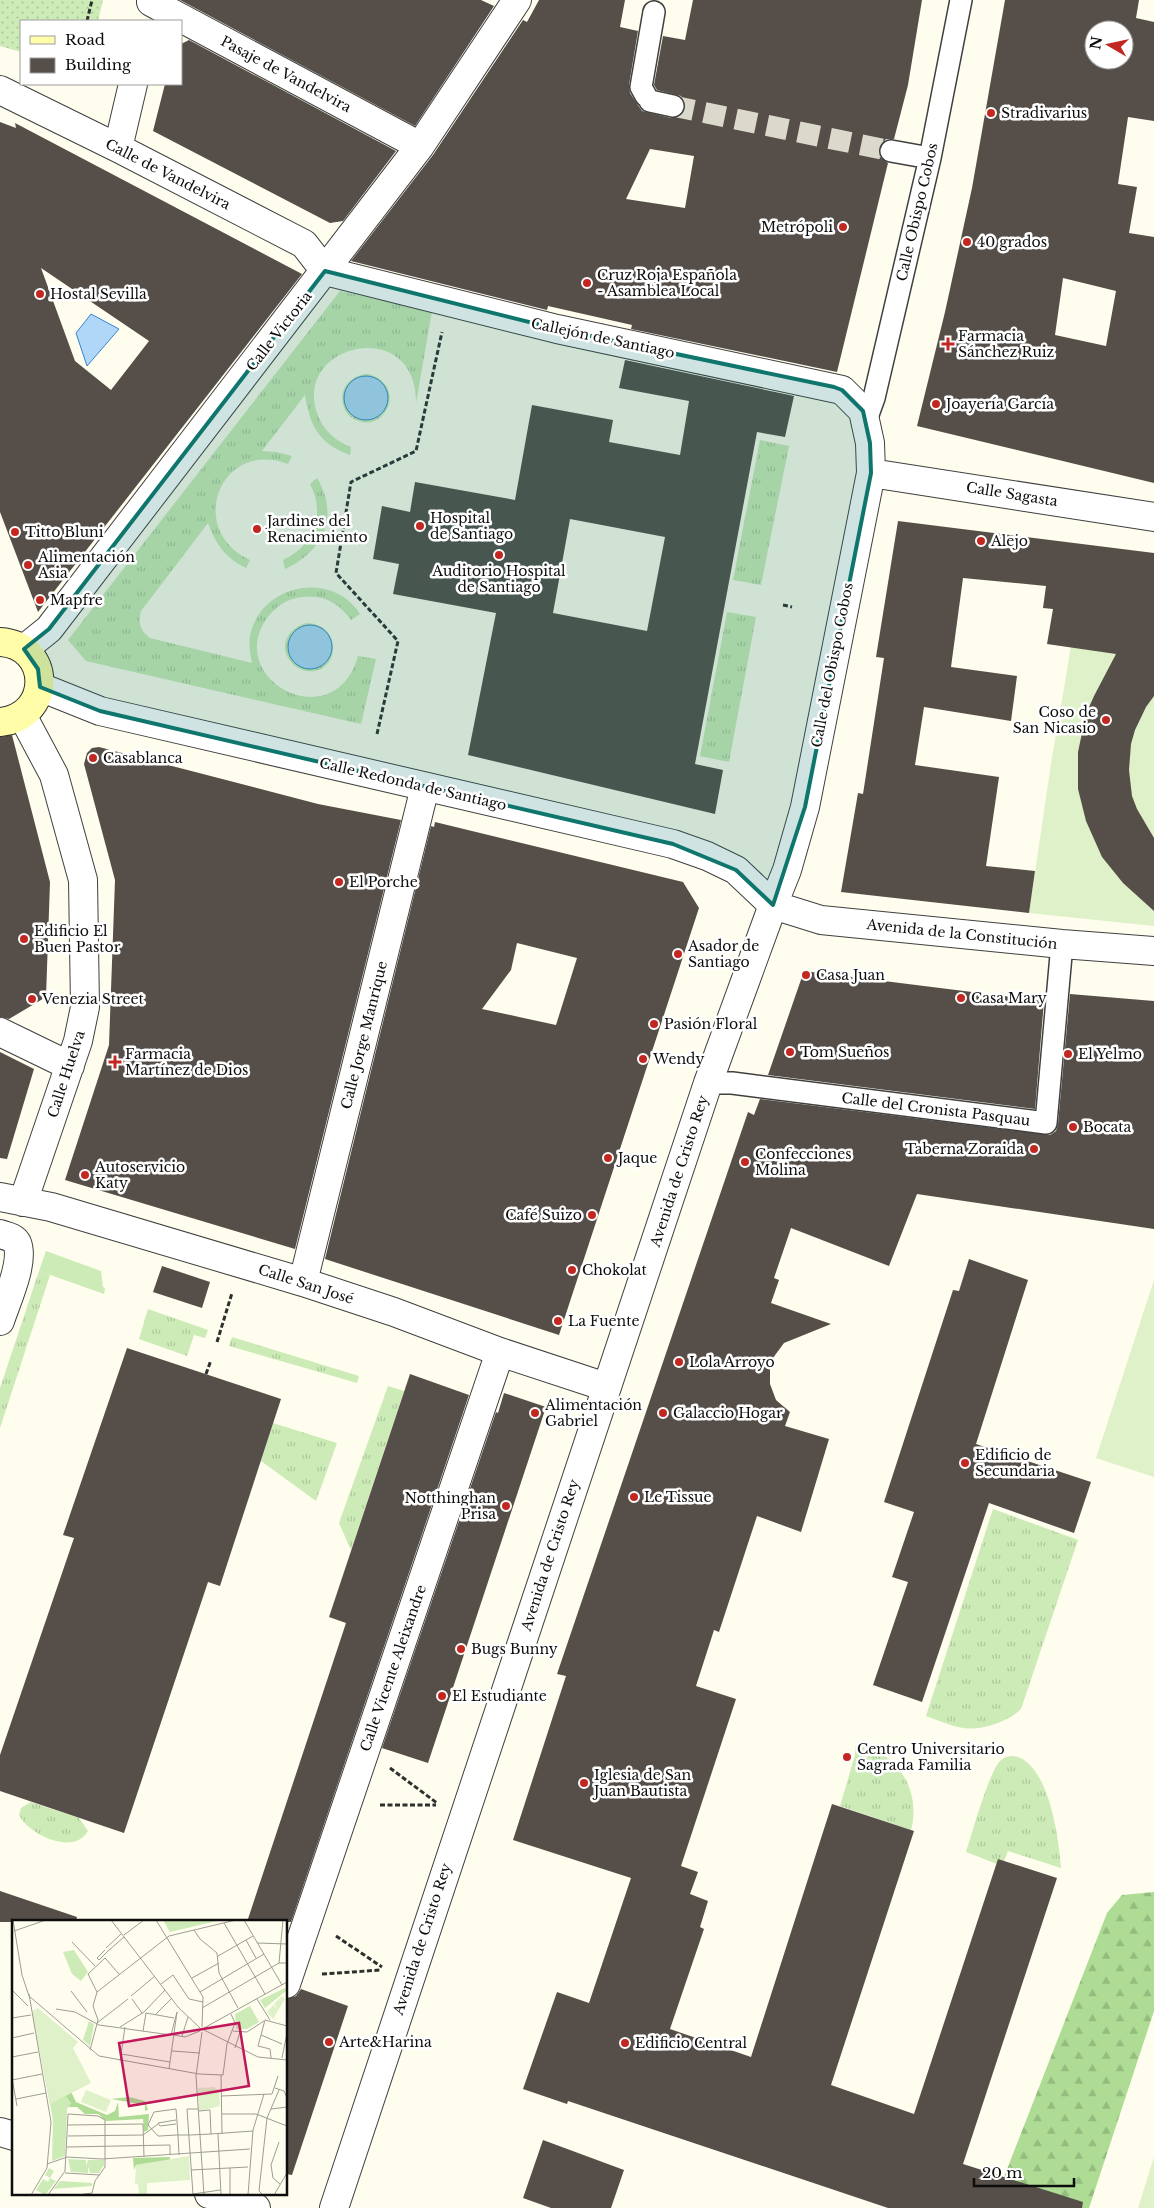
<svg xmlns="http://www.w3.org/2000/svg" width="1154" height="2208" font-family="'Libre Baskerville',serif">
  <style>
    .grass { fill: url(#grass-tufts); fill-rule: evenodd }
    .forest { fill: url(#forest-firs) }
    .park { fill: url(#park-dots) }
    .garden { fill: #ccebb6 }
    .pitch { fill: #dff1c8 }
    .water { fill: #b0d7f8; stroke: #3585d1 }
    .building { fill: #564f49; fill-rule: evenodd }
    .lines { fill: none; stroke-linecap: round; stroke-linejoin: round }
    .pedestrian-tunnel { stroke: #dbd9cb; stroke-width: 21; stroke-dasharray: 21 11; stroke-linecap: butt }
    .pedestrian-casing { stroke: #404040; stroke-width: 24 }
    .minor-casing { stroke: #404040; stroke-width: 30 }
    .tertiary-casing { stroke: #404040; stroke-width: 30 }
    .secondary-casing { stroke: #2f2f2f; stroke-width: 30 }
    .path { stroke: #2f2f2f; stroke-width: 3; stroke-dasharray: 5 2.5; stroke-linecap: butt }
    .pedestrian { stroke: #fff; stroke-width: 21 }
    .minor { stroke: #fff; stroke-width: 28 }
    .tertiary { stroke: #fff; stroke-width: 28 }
    .secondary { stroke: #fffda8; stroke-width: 28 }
    .marked { fill: #0f766e; fill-opacity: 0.2; stroke: #0f766e; stroke-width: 4; stroke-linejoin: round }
    .poi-dot { fill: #c22821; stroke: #fff; stroke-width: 2 }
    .labels { text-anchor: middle; stroke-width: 5; stroke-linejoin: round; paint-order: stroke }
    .street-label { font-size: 14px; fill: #0d0d0d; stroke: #fff }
    .poi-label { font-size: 14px; fill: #0d0d0d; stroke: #fff; text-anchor: start }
    .inset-road { fill: none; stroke: #9e9d93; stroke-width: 1 }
    .view { fill: #c2185b; fill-opacity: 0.15; stroke: #c2185b; stroke-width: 2.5 }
    .inset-edge { fill: none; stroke: #0d0d0d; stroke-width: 2.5 }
  </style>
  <defs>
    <pattern id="grass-tufts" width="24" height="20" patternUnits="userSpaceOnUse" patternTransform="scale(1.25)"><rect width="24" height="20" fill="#ccebb6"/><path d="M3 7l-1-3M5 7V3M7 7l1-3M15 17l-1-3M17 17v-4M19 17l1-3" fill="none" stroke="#aec89b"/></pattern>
    <pattern id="forest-firs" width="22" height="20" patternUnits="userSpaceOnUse" patternTransform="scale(1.25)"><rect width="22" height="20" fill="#aedc95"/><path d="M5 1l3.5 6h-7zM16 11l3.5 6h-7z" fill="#94bc7f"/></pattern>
    <pattern id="park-dots" width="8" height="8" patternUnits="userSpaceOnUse" patternTransform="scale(1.25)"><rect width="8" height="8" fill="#ccebb6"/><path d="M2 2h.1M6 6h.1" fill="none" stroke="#aec89b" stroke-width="1.8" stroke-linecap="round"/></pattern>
  </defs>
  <rect width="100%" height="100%" fill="#fffded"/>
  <path class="grass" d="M340,291l92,20 -16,92c1,-88 -123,-60 -99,10 6,17 18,28 34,34l-1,8c-31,-11 -40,-29 -45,-60l-43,56 14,1 16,4 -4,8c-66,-26 -104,65 -38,96l-4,8c-21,-10 -30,-24 -38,-45l-67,88c-3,11 -1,20 9,27l102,25c-2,-10 -4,-21 -1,-31 13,-49 82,-61 109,-18l-9,6c-12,-17 -28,-26 -49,-23 -14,1 -27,10 -35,21 -44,62 68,121 91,38l18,3 -15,65 -275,-63 -18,-21z
    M369,374c40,12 15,62 -15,45 -6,-3 -10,-9 -11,-15 -4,-18 10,-30 26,-30zM369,376l7,3 6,34c-12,8 -27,7 -35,-6 0,-16 1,-32 22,-31z
    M760,440l29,6 -28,139 -28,-5z
    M317,478c23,38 6,74 -32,91l-2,-9c31,-14 43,-46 27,-76z
    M727,612l29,5 -27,145 -29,-6z
    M306,623c38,0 34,52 1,48 -8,-1 -15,-6 -19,-13 -9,-16 3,-31 18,-35zM288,647h43l-1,8 -30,11 -10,-10z
    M39,1271l11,4 -50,153v-40z
    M148,1309l60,21 -3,8 -11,-3 -7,21 -48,-17z
    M232,1337l127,39 -2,7 -128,-37z
    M388,1386l16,5 -53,159 -12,-27z
    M273,1423l64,20 -21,58 -55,-40z
    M993,1509l85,31 -57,169c-7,7 -14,10 -23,14 -31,11 -42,4 -72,-7z
    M855,1746c41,2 67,45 56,84l-71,-24 15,-51z
    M1014,1756c35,6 45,84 47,112l-53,-17 -4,10 -7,3 -31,-12c6,-18 23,-80 34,-91 4,-4 8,-5 14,-5z
    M31,1802l48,16 9,13c-14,25 -59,4 -69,-16l2,-7z"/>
  <path class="forest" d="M1154,1892v119l-65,197h-56l-29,-31 103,-264 15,-18z"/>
  <path class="park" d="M0,0h103l-5,21h-77v31l-21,-6z"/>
  <path class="garden" d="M46,1251l55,20 2,16 2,1 -1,6 -65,-23z"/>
  <path class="pitch" d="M1154,553v373l-125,-13 23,-156 13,-74 9,-58z
    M1154,1280v197l-58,-19z
    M1154,2157v51h-16z"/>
  <path class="water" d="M91,314l28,15 -32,37 -11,-33z
    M344 398a22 22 0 1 1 44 0a22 22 0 1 1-44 0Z
    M288 647a22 22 0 1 1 44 0a22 22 0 1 1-44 0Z"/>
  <path class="building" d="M180,0h301l13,6 -79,120z
    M539,0h86l-5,27 18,4 -9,54 1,8 12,18 29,7 11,-3 3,-6v-6l-4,-7 -24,-6 -3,-5 9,-49 22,4 8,-40h229l-14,85 -14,54h-8l-7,9v8l9,7 -51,209 -206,-43 1,-4 -84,-19 -1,4 -196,-49 82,-106 90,-135 4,2zM650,149l44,7 -9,52 -59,-9z
    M1005,0h134l-3,18 18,4v99l-26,-4 -10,67 19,3 -8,46 25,4v246l-237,-57 28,-114 27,-124zM1094,30h30v30h-30zM1063,278l53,13 -10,55 -51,-11z
    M189,40l207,111 -53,70 -13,2 -177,-92 12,-47h16v-40z
    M0,122l16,6 -1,-5 287,151 -264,338 -38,-100zM41,268l108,73 -38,49 -36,-29z
    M625,360l169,36 -9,41 -28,-5 -62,332 28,6 -8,44 -247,-59 28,-142 -103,-19 6,-30 -26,-5 9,-53 28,6 5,-30 100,18 17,-95 81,15 -4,22 71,13 9,-54 -70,-13zM570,519l95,18 -18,94 -94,-18z
    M898,521l256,32v143l-8,11 -11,23 -4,14 -2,26 3,26 5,13 17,29v73l-31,-28 -21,-26 -16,-36 -8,-32v-37l8,-38 8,-18 22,-42 -69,-10 6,-35 -10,-1 3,-22 -83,-8 -12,89 66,9 -6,45 -87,-14 -9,58 84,12 -13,89 49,5 -6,42 -188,-21 17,-99 5,1 21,-136 -8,-1z
    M12,735l38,147 -4,115 -37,22 -9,-2v-280z
    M99,747l219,57 83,16 -106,429 -230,-69 44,-135 6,-165 -31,-116 3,-11 5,-5z
    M435,822l248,60 16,26 -140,427 -234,-76 106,-433 3,1zM517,943l60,15 -21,67 -74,-16 29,-39z
    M804,971l240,30 -9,108 -267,-34z
    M1070,994l84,7v228l-237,-35 -28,72 -98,-38 -17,50 5,2 -8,23 60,21 -47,19 -14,19v22l6,16 14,12 -5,14 44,13 -28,93 -44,-16 -38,116 -5,-2 -18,56 40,13 -55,167 17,6 -8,22 18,7 -8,26 4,2 -34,100 81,28 81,-253 82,27 -83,254 83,29 84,-255 59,19 -94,286 120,38 -1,6h-194l-320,-107 -1,3 -44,-15 34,-97 32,11 42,-125 -118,-38 53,-164 -9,-2 191,-562 6,3 6,-16 290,36 6,-4 2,-7z
    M0,1052l34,17 -27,90 -7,-1z
    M969,1259l59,21 -52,164 115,38 -17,51 -85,-30 -67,199 -49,-17 35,-103 -16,-5 22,-65 -30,-10 69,-212 6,1z
    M162,1266l48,16 -8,26 -49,-16z
    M127,1348l154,51 -61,187 -12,-4 -84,251 -124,-42v-36l74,-217 -11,-3z
    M410,1374l59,21 -178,527h-44l99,-299 -17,-6z
    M504,1393l42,14 -118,356 -46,-15 114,-336 2,1z
    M0,1891l77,26 -1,5h-76z
    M301,1989l47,17 -56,169 -6,-1v-175l10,-3z
    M543,2140l81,30 -13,38h-60l-28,-10z"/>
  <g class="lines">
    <path class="pedestrian-tunnel" d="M673,106l218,45"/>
    <g class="pedestrian-casing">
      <path id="pedestrian" d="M646,96l-5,-9 13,-75
        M650,101l23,5
        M891,151l39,7
        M865,423l9,-25 56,-240 31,-158
        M708,1083h24l314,40 16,-179"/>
    </g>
    <g class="minor-casing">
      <path id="minor" d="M151,2l269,144
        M0,90l118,58 186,96 21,27
        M118,148l15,-64
        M325,271l232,58 285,61 21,21 7,32 1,30 -66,334 -18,63 -14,35 48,15 241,24 92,7
        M871,473l283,44
        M24,649l25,-20 371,-483 97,-146
        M22,715l32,60 29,105 2,127 -7,34 -55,161
        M0,1032l70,34
        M0,1197l51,10 252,75 91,30 106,40 106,35
        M0,1234c6,2 14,3 17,9 8,19 -11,59 -17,78
        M303,1282l122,-495
        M286,1984l214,-632
        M0,2132l14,4
        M209,2194l47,14"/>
    </g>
    <g class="tertiary-casing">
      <path id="tertiary" d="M40,687l60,24 573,133 34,12 29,14 37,35 -65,178 -374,1125"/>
    </g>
    <g class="secondary-casing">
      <path id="secondary" d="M0,642c52,3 53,75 0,80"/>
    </g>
    <path class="path" d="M87,21l5,-21
      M783,605l9,2
      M377,734l21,-93 -62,-68 15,-91 65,-31 26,-119
      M217,1342l15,-49
      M206,1374l5,-14
      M390,1768l47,35
      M380,1805h56
      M336,1936l46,31
      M322,1974l59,-4"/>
    <use href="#pedestrian" class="pedestrian"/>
    <use href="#minor" class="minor"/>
    <use href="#tertiary" class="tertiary"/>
    <use href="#secondary" class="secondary"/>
  </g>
  <path class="marked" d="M325,271l232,58 277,58 8,3 21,21 7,32 1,30 -66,334 -32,98 -37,-35 -63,-26 -573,-133 -60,-24 -2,-18 -14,-20 25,-20z"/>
  <g class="poi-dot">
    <circle cx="991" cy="113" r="5"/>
    <circle cx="843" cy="227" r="5"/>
    <circle cx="967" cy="242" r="5"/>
    <circle cx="587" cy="283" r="5"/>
    <circle cx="40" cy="294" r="5"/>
    <path d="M945.5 336.5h5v5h5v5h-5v5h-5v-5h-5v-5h5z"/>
    <circle cx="936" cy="404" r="5"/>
    <circle cx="420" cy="526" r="5"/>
    <circle cx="257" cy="529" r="5"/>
    <circle cx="15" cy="532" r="5"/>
    <circle cx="981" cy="541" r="5"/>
    <circle cx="499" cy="555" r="5"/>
    <circle cx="28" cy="565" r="5"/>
    <circle cx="40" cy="600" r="5"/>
    <circle cx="1106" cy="720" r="5"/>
    <circle cx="93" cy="758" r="5"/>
    <circle cx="339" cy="882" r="5"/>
    <circle cx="24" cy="939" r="5"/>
    <circle cx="678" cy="954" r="5"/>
    <circle cx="806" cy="975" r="5"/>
    <circle cx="961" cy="998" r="5"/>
    <circle cx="32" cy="999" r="5"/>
    <circle cx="654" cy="1024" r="5"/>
    <circle cx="790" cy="1052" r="5"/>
    <circle cx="1068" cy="1054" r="5"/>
    <circle cx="643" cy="1059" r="5"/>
    <path d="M112.5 1054.5h5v5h5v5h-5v5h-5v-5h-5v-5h5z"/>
    <circle cx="1073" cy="1127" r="5"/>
    <circle cx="1034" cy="1149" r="5"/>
    <circle cx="608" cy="1158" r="5"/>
    <circle cx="745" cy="1162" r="5"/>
    <circle cx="85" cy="1175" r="5"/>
    <circle cx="592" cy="1215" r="5"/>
    <circle cx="572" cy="1270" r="5"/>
    <circle cx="558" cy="1321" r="5"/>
    <circle cx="679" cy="1362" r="5"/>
    <circle cx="535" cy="1413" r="5"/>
    <circle cx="663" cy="1413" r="5"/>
    <circle cx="965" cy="1463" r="5"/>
    <circle cx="634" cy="1497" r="5"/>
    <circle cx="506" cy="1506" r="5"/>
    <circle cx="461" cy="1649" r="5"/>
    <circle cx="442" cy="1696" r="5"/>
    <circle cx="847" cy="1757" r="5"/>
    <circle cx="584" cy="1783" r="5"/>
    <circle cx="329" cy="2042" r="5"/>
    <circle cx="625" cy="2043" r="5"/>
  </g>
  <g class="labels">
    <g class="street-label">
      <text transform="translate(286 74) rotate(28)" y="5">Pasaje de Vandelvira</text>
      <text transform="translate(168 174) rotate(27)" y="5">Calle de Vandelvira</text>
      <text transform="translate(917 212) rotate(-77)" y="5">Calle Obispo Cobos</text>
      <text transform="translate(279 331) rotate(-52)" y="5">Calle Victoria</text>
      <text transform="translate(603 338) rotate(12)" y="5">Callejón de Santiago</text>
      <text transform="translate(1012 494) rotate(9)" y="5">Calle Sagasta</text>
      <text transform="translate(832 665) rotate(-79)" y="5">Calle del Obispo Cobos</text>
      <text transform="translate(413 784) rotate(13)" y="5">Calle Redonda de Santiago</text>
      <text transform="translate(962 934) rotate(6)" y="5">Avenida de la Constitución</text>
      <text transform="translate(364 1035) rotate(-76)" y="5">Calle Jorge Manrique</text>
      <text transform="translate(66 1074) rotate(-72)" y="5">Calle Huelva</text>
      <text transform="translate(936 1109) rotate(7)" y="5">Calle del Cronista Pasquau</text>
      <text transform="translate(679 1171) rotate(-72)" y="5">Avenida de Cristo Rey</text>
      <text transform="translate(306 1284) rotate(18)" y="5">Calle San José</text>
      <text transform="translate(550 1555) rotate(-72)" y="5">Avenida de Cristo Rey</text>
      <text transform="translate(393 1668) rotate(-71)" y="5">Calle Vicente Aleixandre</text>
      <text transform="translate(422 1939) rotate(-72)" y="5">Avenida de Cristo Rey</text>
    </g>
    <g class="poi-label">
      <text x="1001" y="118">Stradivarius</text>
      <text x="833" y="232" text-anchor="end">Metrópoli</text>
      <text x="977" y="247">40 grados</text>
      <text x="597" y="280">Cruz Roja Española<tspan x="597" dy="16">- Asamblea Local</tspan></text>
      <text x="50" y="299">Hostal Sevilla</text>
      <text x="958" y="341">Farmacia<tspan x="958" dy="16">Sánchez Ruiz</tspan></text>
      <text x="946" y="409">Joayería García</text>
      <text x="430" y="523">Hospital<tspan x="430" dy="16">de Santiago</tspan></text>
      <text x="267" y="526">Jardines del<tspan x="267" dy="16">Renacimiento</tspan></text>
      <text x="25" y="537">Titto Bluni</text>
      <text x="991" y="546">Alejo</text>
      <text x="38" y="562">Alimentación<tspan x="38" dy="16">Asia</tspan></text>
      <text x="499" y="576" text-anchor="middle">Auditorio Hospital<tspan x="499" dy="16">de Santiago</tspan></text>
      <text x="50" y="605">Mapfre</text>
      <text x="1096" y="717" text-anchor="end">Coso de<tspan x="1096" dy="16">San Nicasio</tspan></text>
      <text x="103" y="763">Casablanca</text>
      <text x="349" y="887">El Porche</text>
      <text x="34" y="936">Edificio El<tspan x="34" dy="16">Buen Pastor</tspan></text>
      <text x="688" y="951">Asador de<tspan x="688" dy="16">Santiago</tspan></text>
      <text x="816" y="980">Casa Juan</text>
      <text x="971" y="1003">Casa Mary</text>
      <text x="42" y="1004">Venezia Street</text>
      <text x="664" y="1029">Pasión Floral</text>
      <text x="800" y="1057">Tom Sueños</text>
      <text x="125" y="1059">Farmacia<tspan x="125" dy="16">Martínez de Dios</tspan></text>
      <text x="1078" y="1059">El Yelmo</text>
      <text x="653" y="1064">Wendy</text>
      <text x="1083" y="1132">Bocata</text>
      <text x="1024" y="1154" text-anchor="end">Taberna Zoraida</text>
      <text x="755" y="1159">Confecciones<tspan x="755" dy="16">Molina</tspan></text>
      <text x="618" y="1163">Jaque</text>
      <text x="95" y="1172">Autoservicio<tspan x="95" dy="16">Katy</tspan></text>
      <text x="582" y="1220" text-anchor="end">Café Suizo</text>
      <text x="582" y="1275">Chokolat</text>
      <text x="568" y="1326">La Fuente</text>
      <text x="689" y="1367">Lola Arroyo</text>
      <text x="545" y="1410">Alimentación<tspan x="545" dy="16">Gabriel</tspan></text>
      <text x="673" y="1418">Galaccio Hogar</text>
      <text x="975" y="1460">Edificio de<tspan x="975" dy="16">Secundaria</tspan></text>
      <text x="644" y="1502">Le Tissue</text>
      <text x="496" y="1503" text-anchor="end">Notthinghan<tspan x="496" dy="16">Prisa</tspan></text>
      <text x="471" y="1654">Bugs Bunny</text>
      <text x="452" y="1701">El Estudiante</text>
      <text x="857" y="1754">Centro Universitario<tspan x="857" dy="16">Sagrada Familia</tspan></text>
      <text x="594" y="1780">Iglesia de San<tspan x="594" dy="16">Juan Bautista</tspan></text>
      <text x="339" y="2047">Arte&amp;Harina</text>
      <text x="635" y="2048">Edificio Central</text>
    </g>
  </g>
  <g transform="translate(12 1920)">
    <rect width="275" height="275" fill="#fffded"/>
    <path d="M77,101l5,3 -4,22 -7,-6zM56,239l18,1v6l2,-6h16v5l-5,8h-9l-2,-7v7l-17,-1zM37,248l5,3 -4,7 6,3 -11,14 -9,-5 7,-11 5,3 2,-4 -5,-3z" fill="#ccebb6"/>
    <path d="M21,93l43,89 31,13 8,-4 3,-9 1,15 30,-3 -1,16 -4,2 -1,-13 -37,2 -8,-7h-13l-8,-7h-9l3,-4 -5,-6 -16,7zM117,177l16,4 3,9 -3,1v-6l-34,-6zM158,237v3l-34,5 -2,5 -1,-12z" fill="#aedc95"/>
    <path d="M151,0h58l-51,12zM62,30l14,22 -7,9 -9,-7 -9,-22zM273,68l2,2 -22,18 -5,-8zM238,86l9,16 -12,7h-11l-1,-15zM54,176l5,7 -4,6 -2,47 -13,5 1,-41 -3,-16zM48,261l32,2v3l-39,3z" fill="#ccebb6"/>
    <path d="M270,76l3,3 -12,20 -6,-7 6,-7 4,4 -3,-5zM26,88l40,34 -5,6 18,35 -41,21 -18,-93zM202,167l5,4 1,15 -21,5 -1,-23zM74,170l25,10 -5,12 -25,-10zM177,236l1,24 -43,3v12h-8l-1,-11h-3l1,-19z" fill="#dff1c8"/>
    <path class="inset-road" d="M1,0l9,55 7,21 70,60 100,18 24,1 4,-31 8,-21 -4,-9M99,0l67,87 22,21M144,0l47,77 -1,30M232,0l38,65M212,3l41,71M182,10l6,9 17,14 2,20 19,35M2,11l32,-11M112,15l20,-15M234,20l10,18M60,22l23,24M245,23l30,1M94,28l15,-14M93,30l-8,8 2,2 9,-9M96,31l16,-14M206,36l35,-20M93,38l14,16M267,43l4,-43M180,58l27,-15M149,64l12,-9 16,24 14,3M0,70l16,16M59,71l16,21M85,72l72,-56 67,-16M188,72l64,-38M17,74l22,128 -4,46 -16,27M119,76l24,-20M120,79l10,14M245,79l13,21M190,88l77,-45h8M44,89l19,3 24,13 72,10 6,-23M134,93l28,5M143,95l17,-17M0,98l19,-3M253,100l-7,26 12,3 1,9M253,100l22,6M85,103l31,-24M108,107l24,-15 21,-22M192,108l83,-46M192,110l54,27 29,3M131,111l3,-18M221,111l14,1 17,-11M190,112l-6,44 8,119M162,115l11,2 15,-6M249,115l21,9M170,116l6,-19M0,118l22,-5M223,128l5,-16M78,130l8,-30 -5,-14 4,-14 -9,-18 17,-16M160,131l28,2M109,134l49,8M0,137l26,-5M270,138l5,-25M108,141l5,-34M157,149l8,-57M209,155l1,59M0,158l5,28M0,160l30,-6M263,168l9,3 3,7M209,176l51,-2 6,-18M4,179l30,-6M259,189l16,-2M187,191l11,-1 1,24M210,194h34l31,12M164,200l-18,3 2,3 16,-2M56,205l75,-1 1,33M206,214l3,61M56,216l75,-1 15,-11M267,222l-8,23 2,13 7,6M55,227l103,-2v10M167,235l-1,-20 -2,-26 -22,3 -6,13 10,11h2l16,-1h14l21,-1 42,-3M35,244l20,-7 35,2 148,-10M179,250l57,-3M53,253l35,2M181,274l27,-4M36,275l17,-24 3,-57 30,2 7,4v47l-10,14 -3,12 -14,2M181,275l-6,-86h11M218,275v-27M236,275l5,-65 11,-36M251,275l-4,-4 8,-73 12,-28M262,275l13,-22"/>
    <path class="view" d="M227,103l10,63 -120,20 -10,-63z"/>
    <rect width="275" height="275" class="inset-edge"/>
  </g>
  <rect x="20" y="20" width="162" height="65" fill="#ffffff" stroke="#9e9e9e"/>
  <rect x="30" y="36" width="25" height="8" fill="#fffda8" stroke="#9e9e9e"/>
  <text x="65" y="45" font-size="15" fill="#0d0d0d">Road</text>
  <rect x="30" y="58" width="25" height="15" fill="#564f49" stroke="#9e9e9e"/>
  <text x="65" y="70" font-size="15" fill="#0d0d0d">Building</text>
  <g transform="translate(1109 45) rotate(279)"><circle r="24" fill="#ffffff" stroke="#9e9e9e"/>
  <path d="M0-4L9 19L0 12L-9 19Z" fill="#c22821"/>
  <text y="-8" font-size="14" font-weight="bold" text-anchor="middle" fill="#0d0d0d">N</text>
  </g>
  <path d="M974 2178v8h100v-8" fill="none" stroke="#0d0d0d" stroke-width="2.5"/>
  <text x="982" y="2178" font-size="15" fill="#0d0d0d" stroke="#ffffff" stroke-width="4" paint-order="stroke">20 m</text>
</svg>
